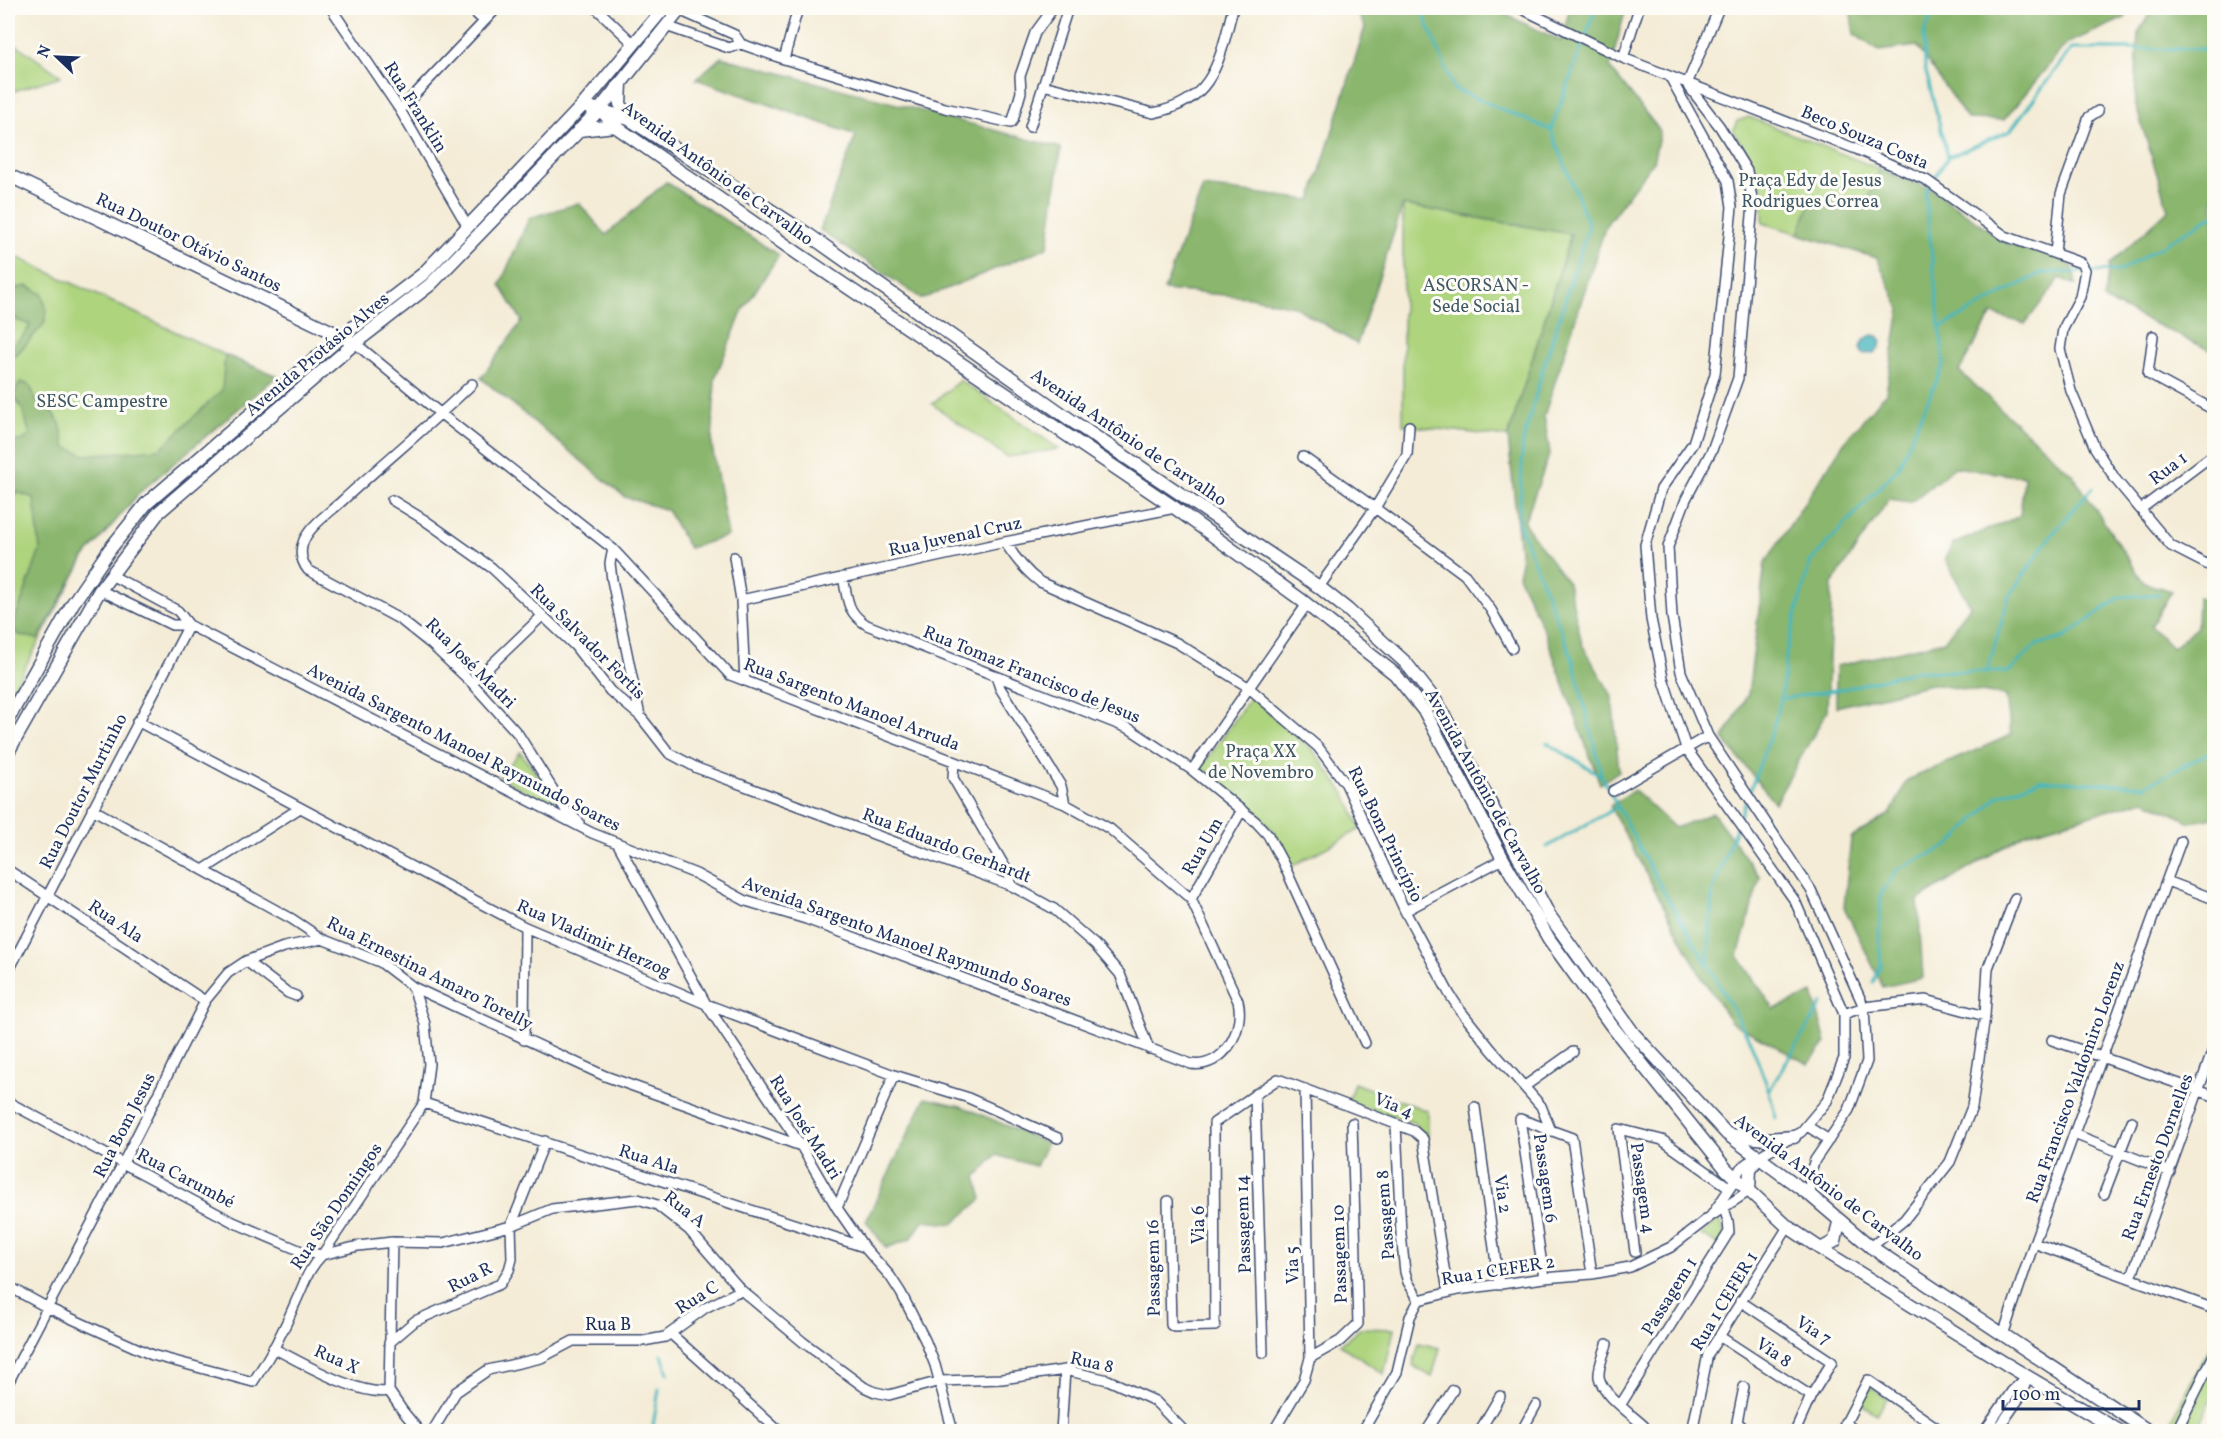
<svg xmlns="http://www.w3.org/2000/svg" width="2222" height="1439" font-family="Vollkorn,serif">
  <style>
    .green { fill: #aed47e; stroke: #64826e; stroke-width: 1.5 }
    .forest { fill: #8ab66d; stroke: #527266; stroke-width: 1.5 }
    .water { fill: #48b7be; stroke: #32738e; stroke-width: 1.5 }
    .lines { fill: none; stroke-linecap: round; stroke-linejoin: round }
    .stream { stroke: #48b7be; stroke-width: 3 }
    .minor-casing { stroke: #3c4b70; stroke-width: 12 }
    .major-casing { stroke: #3c4b70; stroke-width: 15 }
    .minor { stroke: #fff; stroke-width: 9 }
    .major { stroke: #fff; stroke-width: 12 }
    .labels { text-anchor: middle; stroke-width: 6; stroke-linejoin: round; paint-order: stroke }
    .street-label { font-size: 18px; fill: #1b2f5e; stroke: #fdfcf7 }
    .park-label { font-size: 18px; fill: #405866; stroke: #fdfcf7 }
  </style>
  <rect width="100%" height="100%" fill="#fdfcf7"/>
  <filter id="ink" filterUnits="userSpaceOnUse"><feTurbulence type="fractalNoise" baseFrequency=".0167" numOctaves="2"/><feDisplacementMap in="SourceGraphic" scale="12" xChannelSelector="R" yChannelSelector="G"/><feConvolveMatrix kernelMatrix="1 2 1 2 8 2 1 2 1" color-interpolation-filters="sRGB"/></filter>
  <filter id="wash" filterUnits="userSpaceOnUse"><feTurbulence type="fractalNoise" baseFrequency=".008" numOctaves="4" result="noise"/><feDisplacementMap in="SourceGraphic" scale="24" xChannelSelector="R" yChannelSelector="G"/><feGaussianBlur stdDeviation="1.35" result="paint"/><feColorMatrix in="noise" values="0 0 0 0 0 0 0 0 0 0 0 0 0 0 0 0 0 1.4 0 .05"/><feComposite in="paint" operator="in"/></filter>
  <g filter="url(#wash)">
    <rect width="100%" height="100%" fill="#f4ecd7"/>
    <path class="green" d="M8,39l53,37 -53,17z
      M1749,117l184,73 -56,68 -114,-35c0,-45 -4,-54 -30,-91l4,-11z
      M1403,205l168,29 -63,203 -105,-12z
      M8,253l217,102 52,21 -137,116 -56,66 -76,141z
      M960,380l99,69 -52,8 -75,-53z
      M1251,697l62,53 32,44 16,35 -69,37 -19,-35 -28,-28 -45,-34z
      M520,752l45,60 -66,-35z
      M1354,1083l74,28v35l-14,-23 -66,-21z
      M1718,1219l7,15 -7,11 -17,-10z
      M1361,1328l33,1 -10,45 -44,-29z
      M2214,1339v57l-19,35h-14l-12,-6z
      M1419,1343l21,5 -8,29 -19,-11z
      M1871,1387l16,12 -10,15 -17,-11z"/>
    <path class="forest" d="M1355,8h137l69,33 9,-33h56l-16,60 50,63 -7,31 -47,63 -62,191 6,37 -26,70 44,60 14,61 30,52 7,75 -19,13 -55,-151 -27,-58 3,-13 -13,-125 63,-203 -168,-29 -46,139 -63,-38 -45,-9 -85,-7 39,-103 108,13 54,-173z
      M1850,8h281l-6,10 -59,26 -62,76 -37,-1 -50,-73 -38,5 -25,-17z
      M2153,8h61v344l-110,-52 5,-35 59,-55 -33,-107 3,-70z
      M721,57l340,91 -13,99 -126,52 -102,-69 36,-95 -160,-56z
      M1880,169l53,21 75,54 45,11 20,12 3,18 -16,-7 -35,46 -33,-10 -33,57 114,104 71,108 28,8 -21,35 21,22 25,-21 1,-30 16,4v217l-24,4 -45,-22 -121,34 -106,66 5,78 -40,9 -39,-80 7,-69 40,-25 16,-33 104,-45 -5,-39 -75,-12 -95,23v-41l108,-25 26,-35 -25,-48 8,-14 67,-28 4,-39 -69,-10 -44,35 -22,-3 -57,85 -5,127 -52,92 -52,-64 25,-45 17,-131 80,-122 41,-48 14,-84 -23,-51 -78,-24 10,-28 19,-10 36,13z
      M666,182l113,73 -36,55 -28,68 -3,68 16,90 -39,12 -22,-38 -42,-13 -144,-119 41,-57 -22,-36 29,-67 50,-15 27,32z
      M28,286l14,8 5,17 -3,13 -36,40v-15l17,-15 5,-9 -13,-5 -9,-10 4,-21z
      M225,355l52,21 -137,116 -56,66 -46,81 -19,-4 -7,-7 28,-78 -6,-52 -17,-6 -9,8v-57l15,-3 7,-5 -6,-22 -10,-18 6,-13 10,3 6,15 12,7 12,16 5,24 20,8 75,-6 62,-59z
      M1634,790l41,38 38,-15 47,64 -22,79 36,53 39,-16 13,50 -18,21 -77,-42 -30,-46 -91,-170z
      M925,1098l36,8 86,37 -11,23 -40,-11 -20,22 6,22 -29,25 -30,-3 -12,18 -25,9 -20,-27z"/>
    <path class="water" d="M1873,335l5,1 4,5 -4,9 -5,3 -10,1 -3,-5c1,-8 5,-12 13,-14z"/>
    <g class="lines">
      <path class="stream" d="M1421,8l33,81 97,41
        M1596,8l-45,122 38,95 -47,147 -19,70 -4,82 54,136 29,117 55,103 49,82
        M1936,8l-12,24 1,36 23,89
        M1940,328l101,-55 79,-2 94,-56
        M1987,672l22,-76 42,-60 41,-48
        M1781,699l66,-11 68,-17 94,1 27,-27 28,-7 56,-41 40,-3
        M1547,743l55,33
        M1749,793l24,-65 8,-29 6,-50 23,-87 88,-94 46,-104 -19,-171 23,-36 62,-26 61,-82h143
        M1739,818l8,-19
        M1737,825l-25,68 -4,71 43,79 18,48 7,27
        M1547,847l70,-40
        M1873,982l8,-17 -2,-26 2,-45 16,-24 53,-25 48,-49 42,-16 105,6 69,-36
        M1769,1091l53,-88
        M662,1355l6,18
        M652,1432l7,-43"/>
    </g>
  </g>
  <g filter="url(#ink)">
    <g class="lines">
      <g class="minor-casing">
        <path id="minor" d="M331,8l69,102 68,117
          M470,8l14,13
          M596,8l38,36
          M1520,8l103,50 233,91 70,31 79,56 76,27 4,7 -5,27 -17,32 -3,20 11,42 24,57 21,32 55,66 43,22
          M666,26l63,22 12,-4 -6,-9 -56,-25
          M741,44l43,15 14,-51
          M1623,58l16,-50
          M784,59l161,49 66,15 2,-3 8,-28 -1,-16 15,-43 14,-19v-6
          M1670,77l58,104 4,26 -17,167 -22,69 -32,46 -16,56 6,74 12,59 23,70 109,153 49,113v44l-17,43 -26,31 -54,31 -7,6 -10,19 -19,28
          M1687,84l33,43 27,44 6,33 -15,174 -26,72 -26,49 -18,48 4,69 9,56 27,64 103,154 53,117 3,54 -18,49 -34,50 -6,16 2,20
          M1687,84l32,-76
          M1043,85l110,28c62,-12 66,-52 80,-105
          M400,110l97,-102
          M1030,127l38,-119
          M2055,253l6,-59 28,-77 9,-6
          M2153,336l-5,38 66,36
          M472,384c-42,41 -87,77 -130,117 -13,12 -31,24 -38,39 -5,11 -3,21 4,30l93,50 30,24 41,39 46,51 49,78 12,10
          M1303,457l72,51 90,67 26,35 21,38
          M392,500l31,19 69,49 83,78 35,45 30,25 29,37 28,15 315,118 42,23 41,36 25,29 29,75
          M2141,509l73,-55
          M1005,542c10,16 20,29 35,40l137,61 71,44 70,60 28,37 59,127 45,84 10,15 31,39 50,57 10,25
          M613,549l-3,14 2,17 28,136
          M734,557l7,43 4,81
          M111,575l67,36 11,14 403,208 104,41 50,27 60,18 385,145c33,5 54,-35 47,-63l-47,-102 -81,-70 -45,-25 -335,-129 -117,-126 -172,-135 -86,-71
          M843,577c5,22 3,35 24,48l263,104 62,41 64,52 12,13 15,28 82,180
          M1319,587l56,-79 32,-53 2,-29
          M100,590l72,35h17
          M741,600l264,-58 170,-34
          M996,676l4,12 61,98 4,18
          M472,683l69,-66
          M137,721l388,206 181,77 188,71 72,22 92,41
          M954,762l-1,16 56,96 3,12
          M1192,770l115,-166
          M1613,791l95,-55
          M92,809l200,110 30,20 58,23 33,25 192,89 196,70
          M618,844l88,160 95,142 36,62 27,39 26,29 11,17 24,47 10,25 18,67
          M8,870l197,131
          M203,870l97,-62
          M2167,881l47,18
          M1191,899l51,-89
          M1405,911l98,-52
          M246,961l42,32 8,3
          M8,972l181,-347
          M1844,1014l20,-7 62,-7 59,16
          M524,1040l1,-113
          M2052,1040l162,56
          M1525,1086l48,-34
          M1255,1094l8,259
          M8,1102l225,120 68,29 21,4 36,-9 34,-4 51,1 68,-17 41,-17 86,-10 19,6 32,25 52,60 62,52 61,45 11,5 14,3 51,-14 62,-2 63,-9 43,10 47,21 30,31
          M424,1103l440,144
          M1475,1107l24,178
          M1396,1124l5,110 4,38 3,10 11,18
          M1807,1126l22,14
          M2074,1134l96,38
          M2104,1194l28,-73
          M1168,1201l3,124 3,2 41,-1 -1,-203 64,-44 136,52 9,8 25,153
          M837,1208l57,-133
          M392,1242l-3,149 13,19 18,22
          M2034,1243l180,66
          M1871,1247l33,-27 46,-58 22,-55 13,-91 3,-48 27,-70
          M1635,1252l-16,-123 43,11 68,48
          M1544,1278l-24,-159 52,19 20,136
          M2131,1278l83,-231
          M8,1286l40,22 104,47 101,27c17,-25 32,-54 44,-83 8,-17 11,-30 25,-44l102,-152 5,-39 -4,-40 -12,-37
          M1740,1301l92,61 -21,34 -16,36
          M671,1334l109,98
          M2003,1335l31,-92 147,-402
          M1719,1336l92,60
          M389,1343l26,-22 85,-37 9,-14 3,-11 -1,-33 34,-85
          M1607,1344c-3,10 -9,22 -8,33 3,17 32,37 45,49l-1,6
          M273,1348c28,14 86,49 116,43
          M1310,1358l30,-17 18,-17 -6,-201
          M8,1383l115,-220 82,-162 23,-28 18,-12 38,-14 38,-8
          M1744,1387l-7,35 11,10
          M1621,1404l108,-172 -1,-11 -5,-16
          M1845,1422l11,10
          M432,1432l24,-40 32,-22 53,-12 32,-17h70l22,-4 40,-29 36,-18
          M1061,1432l4,-62
          M1273,1432l31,-52 6,-22 -5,-269
          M1362,1432l35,-60 13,-55 9,-17 39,-10 86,-12 48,-4 38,-7 41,-20 40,-31 38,-25
          M1426,1432l27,-42
          M1479,1432l21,-36
          M1521,1432l15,-27
          M1692,1432l16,-78 80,-127
          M1841,1432l27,-52 75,52
          M1984,1432l28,-41 16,-15
          M1996,1432l24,-35 7,-17
          M2176,1432l38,-77"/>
      </g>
      <g class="major-casing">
        <path id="major" d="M621,84l-1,20 9,15
          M583,105l46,14 180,116 266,188 244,164 29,23 58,53 32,41 111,211 85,119 93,100 84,62 60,51 279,185
          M601,110l14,16 182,127 378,255 125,91 95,75 30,38 78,147 46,80 62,86 115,144 62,58 33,22 185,115 115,68
          M579,130l36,-4
          M8,175l341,165
          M8,719l65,-116 37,-54 36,-45 196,-168 81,-62 160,-169 81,-97
          M8,752l92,-162 59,-78 196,-169 76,-59 169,-175 81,-101
          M1730,1135l36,4 28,-2
          M1749,1191l1,-22 8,-11
          M1821,1249l14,-8 4,-19"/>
      </g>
      <use href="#minor" class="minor"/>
      <use href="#major" class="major"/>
    </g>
  </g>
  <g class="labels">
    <g class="street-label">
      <text transform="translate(416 107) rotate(58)" y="6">Rua Franklin</text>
      <text transform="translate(1865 137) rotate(23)" y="6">Beco Souza Costa</text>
      <text transform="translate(718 173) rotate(36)" y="6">Avenida Antônio de Carvalho</text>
      <text transform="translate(189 242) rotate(26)" y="6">Rua Doutor Otávio Santos</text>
      <text transform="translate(317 354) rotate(-40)" y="6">Avenida Protásio Alves</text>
      <text transform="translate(1129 437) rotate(34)" y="6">Avenida Antônio de Carvalho</text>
      <text transform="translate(2168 468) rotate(-37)" y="6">Rua 1</text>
      <text transform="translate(955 536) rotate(-12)" y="6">Rua Juvenal Cruz</text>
      <text transform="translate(588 641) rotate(45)" y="6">Rua Salvador Fortis</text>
      <text transform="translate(471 663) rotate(45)" y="6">Rua José Madri</text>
      <text transform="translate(1032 674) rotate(22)" y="6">Rua Tomaz Francisco de Jesus</text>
      <text transform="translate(852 704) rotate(21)" y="6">Rua Sargento Manoel Arruda</text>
      <text transform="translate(464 747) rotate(27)" y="6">Avenida Sargento Manoel Raymundo Soares</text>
      <text transform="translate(83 791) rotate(-63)" y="6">Rua Doutor Murtinho</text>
      <text transform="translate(1486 791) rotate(61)" y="6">Avenida Antônio de Carvalho</text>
      <text transform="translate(1386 834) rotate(64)" y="6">Rua Bom Princípio</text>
      <text transform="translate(947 845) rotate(21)" y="6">Rua Eduardo Gerhardt</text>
      <text transform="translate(1202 846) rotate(-60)" y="6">Rua Um</text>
      <text transform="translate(116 921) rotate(34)" y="6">Rua Ala</text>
      <text transform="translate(594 938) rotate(24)" y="6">Rua Vladimir Herzog</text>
      <text transform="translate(907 941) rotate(20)" y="6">Avenida Sargento Manoel Raymundo Soares</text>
      <text transform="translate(430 973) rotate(27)" y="6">Rua Ernestina Amaro Torelly</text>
      <text transform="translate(2075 1082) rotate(-70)" y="6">Rua Francisco Valdomiro Lorenz</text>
      <text transform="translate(1394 1105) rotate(22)" y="6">Via 4</text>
      <text transform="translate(124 1125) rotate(-63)" y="6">Rua Bom Jesus</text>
      <text transform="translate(806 1127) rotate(58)" y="6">Rua José Madri</text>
      <text transform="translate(2157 1157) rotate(-70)" y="6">Rua Ernesto Dornelles</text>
      <text transform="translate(649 1159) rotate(18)" y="6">Rua Ala</text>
      <text transform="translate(186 1178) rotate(28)" y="6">Rua Carumbé</text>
      <text transform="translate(1546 1178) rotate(82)" y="6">Passagem 6</text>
      <text transform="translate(1829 1187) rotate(37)" y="6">Avenida Antônio de Carvalho</text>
      <text transform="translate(1643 1188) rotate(82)" y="6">Passagem 4</text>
      <text transform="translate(1503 1194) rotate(82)" y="6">Via 2</text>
      <text transform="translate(336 1206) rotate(-56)" y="6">Rua São Domingos</text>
      <text transform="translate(685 1209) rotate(38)" y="6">Rua A</text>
      <text transform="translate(1385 1215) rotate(-94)" y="6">Passagem 8</text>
      <text transform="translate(1243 1224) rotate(-92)" y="6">Passagem 14</text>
      <text transform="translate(1198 1225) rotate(-90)" y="6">Via 6</text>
      <text transform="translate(1339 1254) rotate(-92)" y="6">Passagem 10</text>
      <text transform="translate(1292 1265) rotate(-91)" y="6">Via 5</text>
      <text transform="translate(1153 1268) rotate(-91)" y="6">Passagem 16</text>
      <text transform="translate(1498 1270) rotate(-9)" y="6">Rua 1 CEFER 2</text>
      <text transform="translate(470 1277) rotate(-27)" y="6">Rua R</text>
      <text transform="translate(1669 1296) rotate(-58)" y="6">Passagem 1</text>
      <text transform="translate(697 1297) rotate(-32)" y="6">Rua C</text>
      <text transform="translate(1724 1301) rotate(-59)" y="6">Rua 1 CEFER 1</text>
      <text x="608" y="1330">Rua B</text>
      <text transform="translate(1814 1330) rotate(33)" y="6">Via 7</text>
      <text transform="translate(1774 1352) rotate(34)" y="6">Via 8</text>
      <text transform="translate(337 1359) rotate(24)" y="6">Rua X</text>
      <text transform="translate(1092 1362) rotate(13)" y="6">Rua 8</text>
    </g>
    <g class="park-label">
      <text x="1810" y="186">Praça Edy de Jesus<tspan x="1810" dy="21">Rodrigues Correa</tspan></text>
      <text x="1476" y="291">ASCORSAN -<tspan x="1476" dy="21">Sede Social</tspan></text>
      <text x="102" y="407">SESC Campestre</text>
      <text x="1261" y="757">Praça XX<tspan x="1261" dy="21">de Novembro</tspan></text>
    </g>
  </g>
  <rect width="2222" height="1439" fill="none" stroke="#fdfcf7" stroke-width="30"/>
  <g transform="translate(57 57) rotate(293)" stroke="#fdfcf7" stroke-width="4.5" paint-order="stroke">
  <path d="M0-4.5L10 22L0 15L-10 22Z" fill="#1b2f5e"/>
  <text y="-9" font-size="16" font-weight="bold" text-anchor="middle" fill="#1b2f5e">N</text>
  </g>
  <path d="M2003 1400v9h136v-9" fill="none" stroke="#1b2f5e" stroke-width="3"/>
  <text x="2012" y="1400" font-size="18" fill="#1b2f5e" stroke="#fdfcf7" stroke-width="4.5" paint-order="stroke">100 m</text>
</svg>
